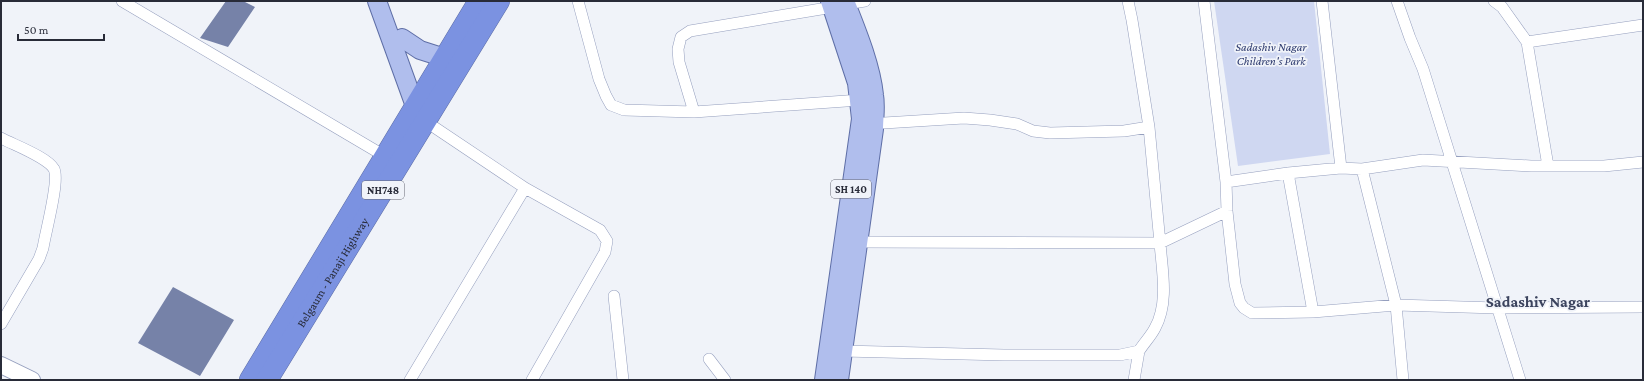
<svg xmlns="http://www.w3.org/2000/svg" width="1644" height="381" font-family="'Crimson Pro',serif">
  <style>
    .green { fill: #cfd7f1 }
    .building { fill: #7682a8 }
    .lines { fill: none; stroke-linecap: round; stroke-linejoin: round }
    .street-casing { stroke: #959fbe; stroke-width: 12 }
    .secondary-casing { stroke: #959fbe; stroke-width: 18 }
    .primary-casing { stroke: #5e6ea6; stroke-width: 20 }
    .highway-casing { stroke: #5e6ea6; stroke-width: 22 }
    .street { stroke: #fff; stroke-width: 11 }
    .secondary { stroke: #fff; stroke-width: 16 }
    .primary { stroke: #b0beed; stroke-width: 18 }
    .highway { stroke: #7b92e1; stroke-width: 21 }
    .labels { text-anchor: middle; stroke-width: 3.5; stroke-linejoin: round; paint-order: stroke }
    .shield { fill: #f0f3f9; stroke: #646772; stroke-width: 1 }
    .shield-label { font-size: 11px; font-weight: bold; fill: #282b38 }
    .park-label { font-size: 12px; font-style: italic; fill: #2e3b6f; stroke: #f0f3f9 }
    .street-label { font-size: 12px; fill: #282b38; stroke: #f0f3f9 }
    .district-label { font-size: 16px; font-weight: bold; fill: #3c445e; stroke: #f0f3f9 }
  </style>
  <rect width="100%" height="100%" fill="#f0f3f9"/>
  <path class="green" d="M1214,1h100l16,153 -92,12z"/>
  <path class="building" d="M226,1h17l12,6 -27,40 -28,-9z
    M173,287l61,33 -34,56 -62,-33z"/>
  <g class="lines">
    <g class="street-casing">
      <path id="street" d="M122,1l266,157
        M578,1l21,78 7,17 5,9 13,5 70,2 166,-12
        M1204,1l22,181 1,29 8,73 5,19 4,5 8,5 61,-1 83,-7 101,3 146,-1
        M1322,1l19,167
        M1397,1l13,37 13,31 97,311
        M1494,1l8,6 25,35
        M846,4l19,-3
        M694,112l-15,-50 -1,-13 3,-12 9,-6 143,-24
        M425,121l100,67 75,42 7,11 -2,11 -73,128
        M868,124l96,-6 26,2 27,4 16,7 17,2 74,-2 25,-4
        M1,138c13,7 46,19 53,31 6,11 -9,65 -11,79l-4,11 -38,65
        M1548,166l-21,-124 116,-17
        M1362,169l34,136 7,75
        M1288,173l25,139
        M1226,182l62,-9 53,-5 21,1 61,-9 108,6h73l39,-4
        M857,242l303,1 -11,-116 -17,-107 -4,-19
        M614,296l9,84
        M843,351l161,4h116l19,-4c5,-8 12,-15 16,-23 14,-25 7,-58 5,-85l67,-32
        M709,359l16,21
        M410,380l115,-192
        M1134,380l5,-29"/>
    </g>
    <g class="secondary-casing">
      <path id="secondary" d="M1,365l31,15"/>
    </g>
    <g class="primary-casing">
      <path id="primary" d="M377,1l38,105 6,10
        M402,38l18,12 25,8
        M824,380l37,-261 -4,-36 -27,-82
        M839,380l35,-251c0,-11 2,-23 0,-34 -3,-30 -18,-66 -29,-94"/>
    </g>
    <g class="highway-casing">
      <g id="highway">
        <path d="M250,380l229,-379"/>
        <path id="s1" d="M267,380l232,-379"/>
      </g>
    </g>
    <use href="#street" class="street"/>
    <use href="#secondary" class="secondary"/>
    <use href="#primary" class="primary"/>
    <use href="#highway" class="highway"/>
  </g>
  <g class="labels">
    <g class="shield">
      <rect x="831" y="180" width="40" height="18" rx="3"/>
      <rect x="362" y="181" width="42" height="18" rx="3"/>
    </g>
    <g class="shield-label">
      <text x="851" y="193">SH 140</text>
      <text x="383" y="194">NH748</text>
    </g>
    <g class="park-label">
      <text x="1271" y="51">Sadashiv Nagar<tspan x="1271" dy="14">Children's Park</tspan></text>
    </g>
    <g class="street-label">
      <text dy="4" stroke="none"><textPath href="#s1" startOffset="126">Belgaum - Panaji Highway</textPath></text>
    </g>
    <g class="district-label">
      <text x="1538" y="307">Sadashiv Nagar</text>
    </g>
  </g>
  <rect width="1644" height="381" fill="none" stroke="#282b38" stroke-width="4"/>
  <path d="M18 34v6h86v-6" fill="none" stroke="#282b38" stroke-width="2"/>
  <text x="24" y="34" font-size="12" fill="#282b38" stroke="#f0f3f9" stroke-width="3" paint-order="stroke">50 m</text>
</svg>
